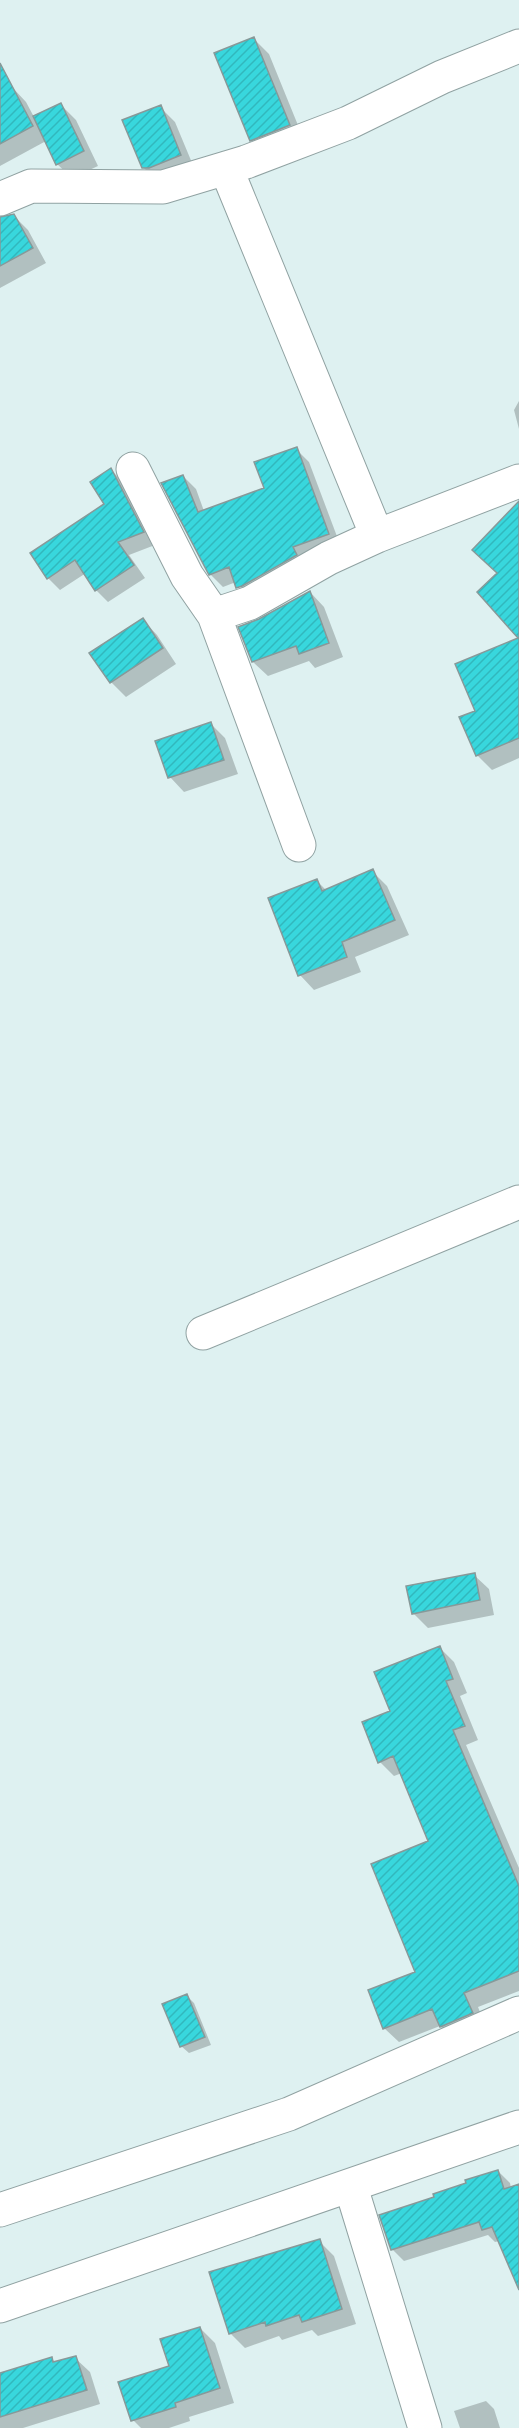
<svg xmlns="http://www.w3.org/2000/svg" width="519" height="2428" font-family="Quicksand,sans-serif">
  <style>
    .shadow { fill: #0003 }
    .building { fill: url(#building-hatch); stroke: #879999; stroke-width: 1.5 }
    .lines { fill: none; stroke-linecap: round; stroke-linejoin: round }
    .minor-casing { stroke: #90a2a2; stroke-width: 35 }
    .minor { stroke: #fff; stroke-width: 33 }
  </style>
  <defs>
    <pattern id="building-hatch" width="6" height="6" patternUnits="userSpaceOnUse" patternTransform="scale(1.5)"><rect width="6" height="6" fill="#38d7dd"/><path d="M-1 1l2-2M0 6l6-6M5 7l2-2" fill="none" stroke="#31b8bd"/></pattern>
  </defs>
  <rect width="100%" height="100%" fill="#def1f1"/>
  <path class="shadow" d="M254,39l15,15 35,86 -38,14 -15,-14z
    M12,87l14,15 8,15 27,-12 15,15 22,46 -26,12 -15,-14 -11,-23 -46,25v-72z
    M160,107l15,15 20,48 -37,12 -15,-15z
    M13,215l15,15 18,33 -46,25v-67z
    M519,401v28l-5,-19z
    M296,449l13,13 32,85 -90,53 -15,-18 -13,5 -13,-13 -27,-98 13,13 8,22 62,-22z
    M111,470l12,12 32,63 -26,10 16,23 -37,24 -12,-12 -10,-17 -26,17 -12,-12 58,-73z
    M310,592l14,15 19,50 -28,11 -6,-7 -41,15 -15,-14 7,-41z
    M143,620l14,15 19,29 -50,33 -15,-15 -20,-29z
    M519,639v119l-27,12 -15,-15v-44z
    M211,724l14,14 13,36 -54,18 -14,-15z
    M372,871l15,15 22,49 -54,22 6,15 -47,18 -14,-15 17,-94 10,10z
    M474,1575l15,14 5,26 -66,13 -15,-15z
    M440,1648l14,14 13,31 -7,3 18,44 -12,5 53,123v123l-41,16 8,20 -31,14 -15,-15 -41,16 -15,-14 33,-55 13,-131 -28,-69 -8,3 -14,-14 12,-51z
    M187,1996l7,7 17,42 -22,8 -8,-7z
    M498,2171l12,12 1,5 8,-2v90l-20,-35 -4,1 -7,-7 -84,26 -12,-12 44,-51z
    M319,2241l15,15 22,68 -38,12 -6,-6 -30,10 -3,-4 -34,12 -15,-15z
    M200,2328l15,15 19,60 -45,14 1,4 -21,7h-28l-8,-8z
    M51,2358l5,5 19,-5 15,14 10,32 -77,24h-23v-54z
    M486,2401l8,8 6,19h-40l-6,-17z"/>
  <path class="building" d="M254,37l36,88 -40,16 -36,-88z
    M0,63l33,63 -33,18z
    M61,103l23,48 -28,14 -23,-49z
    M161,105l20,50 -32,13h-7l-20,-48z
    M14,214l19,34 -33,18v-49z
    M297,447l32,87 -36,13 4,8 -55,31 -6,2 -7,-21 -20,8 -48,-92 22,-8 15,37 66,-24 -10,-26z
    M111,468l33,64 -26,10 16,23 -39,26 -20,-31 -28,19 -17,-26 74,-49 -14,-22z
    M519,501v237l-43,18 -17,-39 16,-6 -20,-47 63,-26 -41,-46 20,-19 -25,-23z
    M310,591l19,52 -30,11 -3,-8 -44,16 -14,-35 21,-8z
    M143,618l20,30 -53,35 -21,-30z
    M211,722l13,38 -56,18 -13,-37z
    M373,869l22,51 -53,22 5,15 -49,19 -30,-78 49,-19 5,12z
    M475,1573l5,27 -68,14 -6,-28z
    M440,1646l13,33 -7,2 19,45 -12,4 66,156v85l-55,22 9,20 -33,14 -8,-18 -49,20 -15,-39 47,-18 -44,-108 57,-23 -35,-85 -15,7 -16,-41 28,-11 -16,-39z
    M187,1994l18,43 -25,10 -18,-43z
    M498,2170l6,19 15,-5v106l-27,-63 -10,3 -3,-8 -88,28 -12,-35 55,-18 -1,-3 33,-11 -1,-3z
    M320,2239l22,70 -40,13 -3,-7 -33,11 -1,-4 -36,12 -20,-62z
    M200,2327l20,61 -45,15 1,4 -45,14 -13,-39 51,-16 -9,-27z
    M76,2356l11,34 -87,27v-44l52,-16 1,5z"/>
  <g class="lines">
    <g class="minor-casing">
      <path id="minor" d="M226,168l151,368
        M0,199l31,-13 132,1 83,-25 102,-39 94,-46 77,-31
        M133,469l54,107 27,39
        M299,845l-85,-230 36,-12 79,-45 48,-22 142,-55
        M203,1333l316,-131
        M351,2187l74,241
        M0,2210l289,-96 230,-101
        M0,2306l519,-179"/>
    </g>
    <use href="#minor" class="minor"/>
  </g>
</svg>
